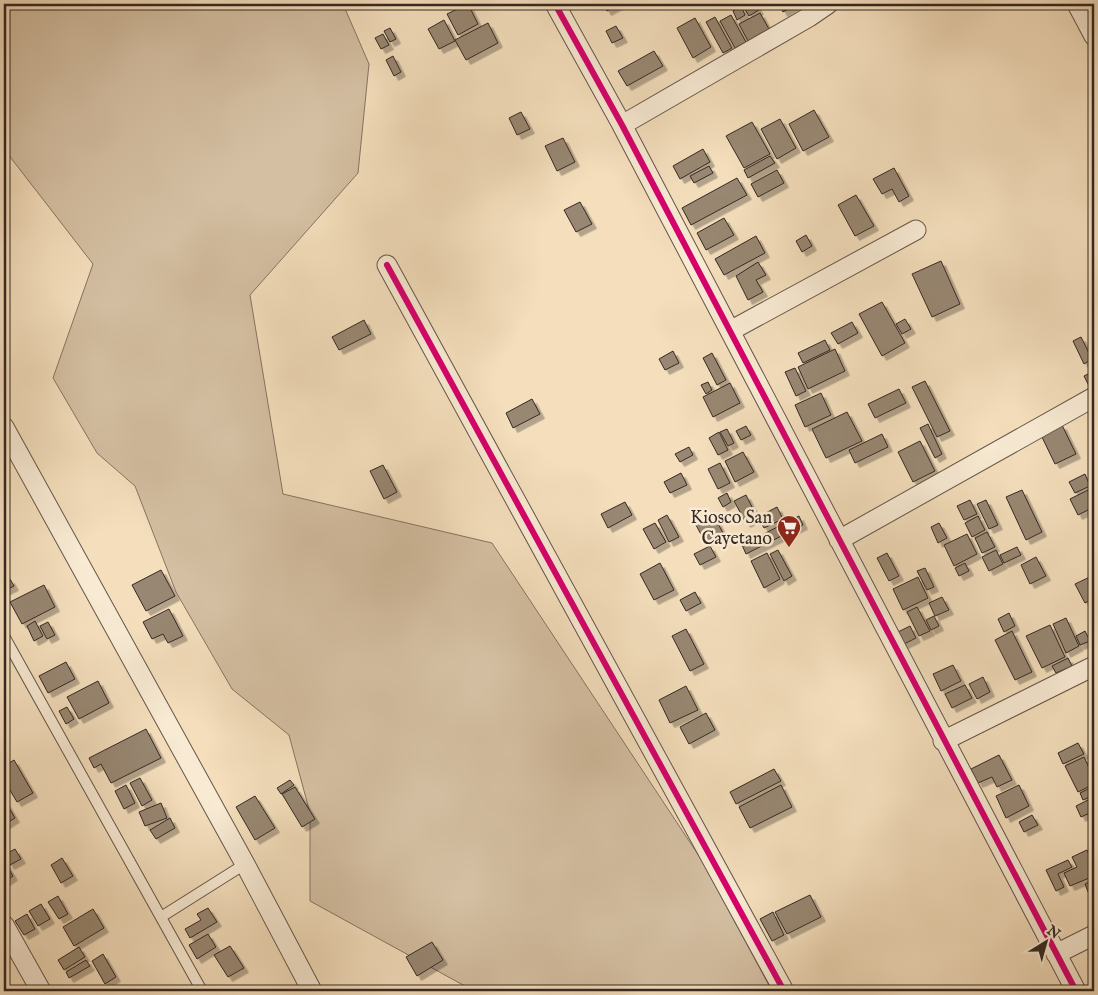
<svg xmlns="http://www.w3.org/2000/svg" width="1098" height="995" font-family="'IM FELL English',serif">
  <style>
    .green { fill: #d4bfa2; stroke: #847462 }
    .building { fill: #988772; stroke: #352822; filter: url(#shadow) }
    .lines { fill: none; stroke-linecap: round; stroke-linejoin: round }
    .service-casing { stroke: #655648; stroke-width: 12 }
    .minor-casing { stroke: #655648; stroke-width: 21 }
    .service { stroke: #f8ead3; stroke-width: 10 }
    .minor { stroke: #f8ead3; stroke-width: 19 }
    .cycleway-casing { stroke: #f8ead3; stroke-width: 9 }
    .cycleway { stroke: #d6006c; stroke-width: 6 }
    .labels { text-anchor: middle; stroke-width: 5; stroke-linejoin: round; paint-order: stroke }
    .poi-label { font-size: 18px; fill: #352822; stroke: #f8ead3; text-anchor: end }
  </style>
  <defs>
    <filter id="shadow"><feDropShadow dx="4.5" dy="4.5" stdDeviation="0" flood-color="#0004"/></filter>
  </defs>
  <rect width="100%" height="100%" fill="#f4debc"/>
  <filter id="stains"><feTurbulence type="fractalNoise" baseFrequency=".004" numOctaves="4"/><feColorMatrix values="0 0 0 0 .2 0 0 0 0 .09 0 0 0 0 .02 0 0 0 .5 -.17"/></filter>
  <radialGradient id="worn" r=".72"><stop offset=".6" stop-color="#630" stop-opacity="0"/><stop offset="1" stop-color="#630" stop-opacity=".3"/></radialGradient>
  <path class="green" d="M4,4h339l26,60 -11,109 -108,122 33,199 209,49 209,316 71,132h-298l-164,-90v-88l-21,-78 -57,-46 -56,-97 -41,-106 -38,-33 -44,-75 40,-114 -89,-115z"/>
  <path class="building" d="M468,4l10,20 -20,11 -11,-21z
    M603,4h17l-13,7z
    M742,4h13l4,6 -10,6z
    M779,4h14l1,2 -11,6z
    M741,6l4,9 -8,5 -4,-9z
    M760,13l9,16 -21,12 -9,-17z
    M731,15l15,27 -11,6 -15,-27z
    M715,17l17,31 -9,5 -17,-31z
    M695,18l16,29 -18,11 -16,-30z
    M444,20l11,21 -16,8 -11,-20z
    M488,23l10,20 -32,17 -11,-20z
    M616,26l7,12 -11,5 -6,-12z
    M390,28l6,11 -6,3 -6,-11z
    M383,34l6,11 -8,4 -6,-11z
    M654,51l9,15 -36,20 -9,-15z
    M393,56l8,16 -7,4 -8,-16z
    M814,110l15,27 -26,14 -14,-27z
    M521,112l9,17 -13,6 -8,-17z
    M780,119l16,29 -19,11 -16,-30z
    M752,122l18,32 -26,14 -18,-32z
    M563,138l12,24 -18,9 -12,-25z
    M703,149l7,13 -30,17 -7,-13z
    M770,156l5,7 -27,15 -4,-8z
    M709,166l4,7 -19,10 -4,-7z
    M894,168l15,28 -10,6 -7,-13 -10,5 -9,-15z
    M777,170l7,13 -26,14 -7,-13z
    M737,178l10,17 -56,30 -9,-17z
    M856,195l18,31 -19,10 -17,-31z
    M580,202l12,22 -16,8 -12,-22z
    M724,218l10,17 -28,15 -9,-17z
    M806,235l6,11 -10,6 -6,-11z
    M756,236l9,17 -41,22 -9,-16z
    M941,261l19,43 -28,13 -20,-43z
    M758,262l8,13 -10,5 7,12 -15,8 -12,-24z
    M882,302l23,41 -23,13 -23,-42z
    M905,319l6,10 -9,5 -6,-10z
    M364,320l7,14 -32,16 -7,-13z
    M852,322l6,11 -20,11 -7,-11z
    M1081,337l11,22 -8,5 -11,-23z
    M825,340l5,10 -27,13 -5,-10z
    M835,349l10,22 -37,18 -10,-22z
    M673,351l6,12 -14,7 -6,-11z
    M712,353l14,27 -9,5 -14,-27z
    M795,368l11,23 -10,5 -11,-24z
    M1094,371v17l-3,2 -7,-14z
    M925,381l25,50 -13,6 -25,-50z
    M708,382l4,8 -6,4 -5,-9z
    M730,383l10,20 -27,14 -10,-20z
    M899,389l7,14 -31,15 -7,-14z
    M821,393l10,22 -26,12 -10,-22z
    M532,399l8,15 -27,14 -7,-15z
    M847,412l15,29 -36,17 -14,-29z
    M928,424l14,30 -7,4 -15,-30z
    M1062,425l14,29 -21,10 -14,-29z
    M746,426l5,9 -10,5 -5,-9z
    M727,429l7,14 -6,3 -8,-14z
    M719,432l9,18 -10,5 -9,-17z
    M882,434l6,13 -33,16 -6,-13z
    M920,441l15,30 -22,11 -15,-30z
    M689,447l4,8 -13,7 -5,-8z
    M743,452l11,20 -19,10 -10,-21z
    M720,463l10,20 -12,6 -10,-20z
    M383,465l14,27 -13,7 -14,-28z
    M681,473l6,12 -17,8 -6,-11z
    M1085,474l5,12 -15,7 -6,-11z
    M1092,488l2,19 -16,8 -8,-16z
    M1022,490l20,42 -16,8 -20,-43z
    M727,493l4,9 -8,5 -5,-9z
    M746,495l11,22 -11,6 -12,-22z
    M970,500l7,14 -13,6 -7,-14z
    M986,500l12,25 -9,4 -12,-25z
    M625,502l7,13 -24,13 -7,-14z
    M777,507l6,12 -19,9 -6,-11z
    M667,515l12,22 -10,5 -11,-22z
    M714,516l9,17 -18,9 -9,-17z
    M799,516l4,9 -57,29 -4,-9z
    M978,516l7,14 -13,7 -7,-14z
    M655,523l11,19 -12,7 -11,-20z
    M939,523l8,15 -9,5 -7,-16z
    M987,532l8,15 -13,6 -7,-15z
    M967,534l10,20 -23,12 -10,-21z
    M710,546l6,11 -16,8 -6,-11z
    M1017,547l4,8 -17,8 -4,-8z
    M778,550l14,26 -8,5 -14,-27z
    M996,550l7,14 -14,7 -7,-14z
    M767,553l13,26 -16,9 -13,-27z
    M887,553l12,23 -10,5 -12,-23z
    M1036,557l10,19 -16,8 -9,-19z
    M660,563l14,27 -20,10 -14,-26z
    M965,563l4,8 -10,5 -4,-8z
    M925,568l9,19 -7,3 -10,-19z
    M161,570l14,26 -29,15 -14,-26z
    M1094,575v23l-9,5 -10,-19z
    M918,577l10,21 -25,12 -10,-21z
    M10,579l4,7 -10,5v-9z
    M44,585l11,22 -33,17 -12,-22z
    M695,592l6,11 -15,8 -6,-11z
    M942,597l7,13 -14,6 -6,-13z
    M917,607l13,24 -11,5 -12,-24z
    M169,609l14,27 -15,7 -5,-9 -11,5 -9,-17z
    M1009,613l6,13 -11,6 -6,-13z
    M934,616l5,10 -8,4 -5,-10z
    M1066,618l13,28 -13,7 -13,-29z
    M35,621l8,15 -9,5 -7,-15z
    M48,622l7,13 -8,4 -7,-13z
    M1050,625l15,32 -23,11 -16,-32z
    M910,626l6,12 -18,9 -6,-12z
    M686,629l18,35 -14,7 -18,-35z
    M1012,631l20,41 -17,8 -20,-40z
    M1085,631l5,10 -10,4 -4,-9z
    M1068,658l4,8 -16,7 -4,-7z
    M66,662l9,17 -27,14 -9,-17z
    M953,665l8,16 -20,10 -8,-17z
    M983,677l7,15 -13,7 -8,-15z
    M98,681l11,22 -30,16 -12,-22z
    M965,685l7,13 -20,10 -7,-14z
    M686,686l12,24 -28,13 -11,-23z
    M67,707l7,12 -8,5 -7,-13z
    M706,713l9,17 -26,14 -9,-17z
    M146,729l15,29 -50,25 -10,-19 -7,4 -5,-10z
    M1078,743l6,11 -21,10 -5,-11z
    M999,755l13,25 -15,7 -5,-10 -14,6 -7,-14z
    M1084,757l10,21v6l-16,8 -13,-26z
    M14,760l19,33 -16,9 -13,-22v-14z
    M774,769l7,12 -45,23 -6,-12z
    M140,778l12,22 -10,6 -12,-23z
    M290,780l4,5 -13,9 -4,-6z
    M126,785l9,18 -11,6 -9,-18z
    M781,785l11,22 -42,21 -11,-21z
    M1019,785l10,21 -23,12 -10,-22z
    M1094,786v9l-11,5 -3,-7z
    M295,787l20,32 -13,8 -20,-33z
    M255,796l20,32 -20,12 -19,-33z
    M1094,797v14l-13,6 -5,-11z
    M4,799l11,19 -11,7z
    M161,803l6,15 -22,8 -6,-14z
    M1032,815l6,10 -14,7 -5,-10z
    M170,818l5,10 -19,11 -6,-9z
    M15,849l6,10 -11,6 -6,-10z
    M1087,850l7,15v11l-24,10 -6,-13 13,-6 -5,-10z
    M62,858l11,18 -12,7 -10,-18z
    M1068,860l4,7 -14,7 6,13 -8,4 -10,-21z
    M4,861l9,15 -9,6z
    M1094,880v9l-6,3 -3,-8z
    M810,895l11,22 -34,17 -12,-22z
    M58,896l10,18 -9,5 -11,-17z
    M41,904l9,15 -12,7 -9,-15z
    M208,908l9,14 -27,16 -5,-9 16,-9 -4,-6z
    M93,909l11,19 -30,18 -11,-19z
    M773,912l11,23 -12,6 -12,-22z
    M27,914l8,15 -11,6 -9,-14z
    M208,934l8,13 -19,12 -8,-14z
    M432,942l11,18 -26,16 -11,-19z
    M230,946l14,22 -16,9 -14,-22z
    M79,947l6,10 -21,13 -6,-10z
    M103,954l13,23 -11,7 -13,-23z
    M86,960l4,6 -21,12 -3,-6z"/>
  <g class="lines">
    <g class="service-casing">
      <path id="service" d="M4,636l198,355
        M161,917l84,-53"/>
    </g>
    <g class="minor-casing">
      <path id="minor" d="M555,4l67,121 454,866
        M1077,4l17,32
        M622,125l187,-108 19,-13
        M387,265l397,726
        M730,331l186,-101
        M4,427l241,437 67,127
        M839,540l255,-143
        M943,741l151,-75
        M4,925l37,66
        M1056,954l38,-19"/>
    </g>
    <use href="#service" class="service"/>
    <use href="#minor" class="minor"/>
    <g class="cycleway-casing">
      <path id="cycleway" d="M555,4l67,121 454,866
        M387,265l397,726"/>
    </g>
    <use href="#cycleway" class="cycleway"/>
  </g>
  <defs>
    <g id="supermarket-pin" transform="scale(1.25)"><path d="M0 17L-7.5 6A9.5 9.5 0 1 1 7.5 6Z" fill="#8f2418" stroke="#f8ead3"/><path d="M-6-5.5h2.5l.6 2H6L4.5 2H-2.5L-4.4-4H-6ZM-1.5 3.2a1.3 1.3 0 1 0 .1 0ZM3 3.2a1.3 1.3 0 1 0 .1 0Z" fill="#fff"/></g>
  </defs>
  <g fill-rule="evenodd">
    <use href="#supermarket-pin" x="789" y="527"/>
  </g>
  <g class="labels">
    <g class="poi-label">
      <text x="772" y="523">Kiosco San<tspan x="772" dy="21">Cayetano</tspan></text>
    </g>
  </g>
  <rect width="1098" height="995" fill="none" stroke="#f4debc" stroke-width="20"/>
  <rect x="5" y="5" width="1088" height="985" fill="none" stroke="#352822" stroke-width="2.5"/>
  <rect x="10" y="10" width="1078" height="975" fill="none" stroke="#352822"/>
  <g transform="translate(1046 942) rotate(37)" stroke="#f8ead3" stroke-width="4" paint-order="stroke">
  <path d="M0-4L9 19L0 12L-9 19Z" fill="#352822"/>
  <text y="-8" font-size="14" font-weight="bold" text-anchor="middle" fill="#352822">N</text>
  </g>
  <rect width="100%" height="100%" filter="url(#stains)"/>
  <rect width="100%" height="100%" fill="url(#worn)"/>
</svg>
